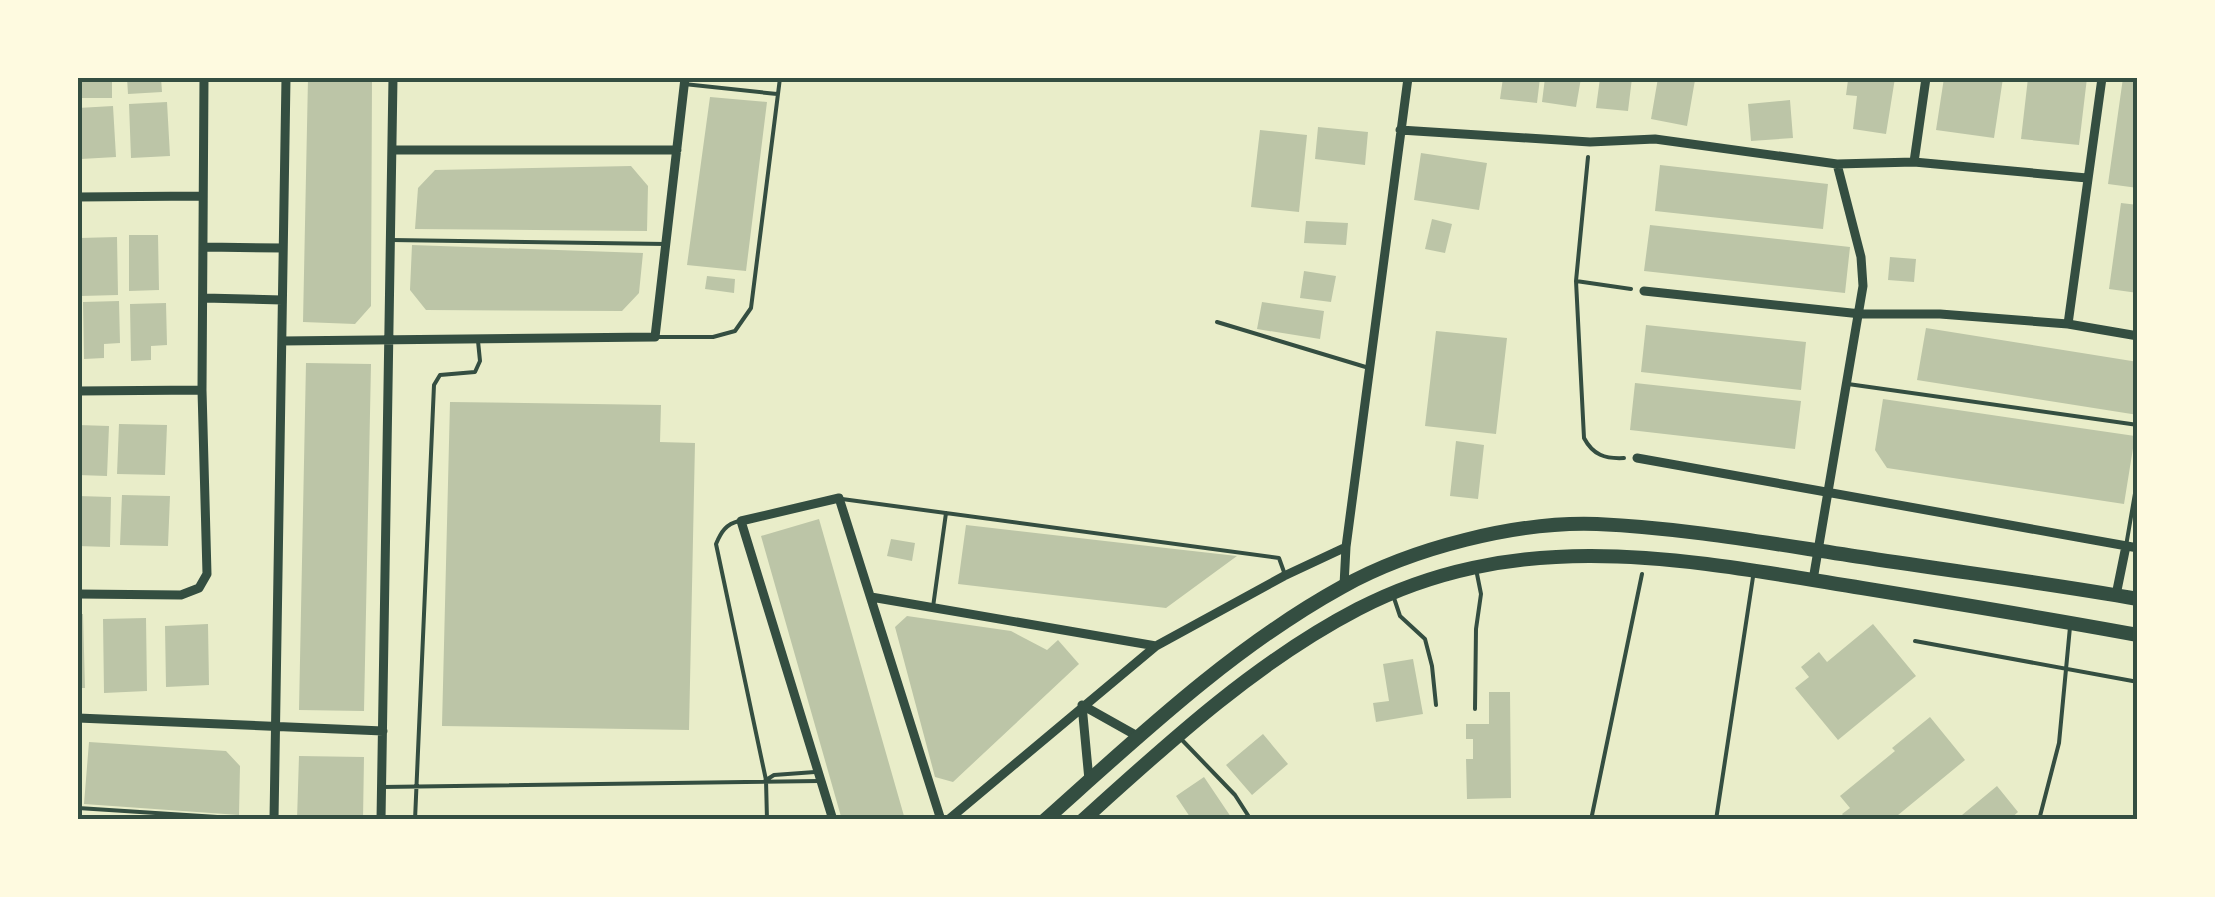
<svg xmlns="http://www.w3.org/2000/svg" width="2215" height="897" font-family="Ubuntu,sans-serif">
  <style>
    .building { fill: #bcc5a7 }
    .lines { fill: none; stroke-linecap: round; stroke-linejoin: round }
    .path { stroke: #344e41; stroke-width: 4 }
    .service { stroke: #344e41; stroke-width: 4 }
    .minor { stroke: #344e41; stroke-width: 9 }
    .trunk { stroke: #344e41; stroke-width: 14 }
    .neatline { fill: none; stroke: #344e41; stroke-width: 4 }
  </style>
  <rect width="100%" height="100%" fill="#e9edc9"/>
  <path class="building" d="M78,78h34v20h-34z
    M127,78h34l1,14 -34,2z
    M308,78h64l-1,228 -16,18 -52,-2z
    M1503,78h37l-3,25 -37,-4z
    M1545,78h36l-5,29 -34,-5z
    M1600,78h32l-4,33 -32,-3z
    M1658,78l37,2 -8,46 -36,-7z
    M1860,78h35l-9,56 -33,-5 4,-33 -11,-1 2,-15 12,2z
    M1944,78h59l-9,60 -58,-8z
    M2028,78h59l-8,67 -58,-6z
    M2123,78h15v110l-30,-4z
    M710,97l57,5 -21,169 -59,-6z
    M1790,100l3,38 -42,3 -3,-37z
    M167,102l3,54 -39,2 -2,-54z
    M113,106l3,51 -35,2 -3,-51z
    M1318,127l50,5 -3,33 -50,-6z
    M1260,130l47,5 -8,77 -48,-5z
    M1421,153l66,10 -8,47 -65,-10z
    M1660,165l168,19 -5,45 -168,-18z
    M631,166l17,20 -1,45 -232,-2 3,-41 17,-18z
    M2121,203l17,2v88l-29,-4z
    M1432,219l20,5 -7,29 -20,-4z
    M1306,221l42,2 -2,22 -42,-2z
    M1650,225l200,22 -5,46 -201,-22z
    M129,235h29l1,55 -30,1z
    M117,237l1,58 -37,1 -1,-58z
    M412,245l231,8 -4,40 -17,18 -196,-1 -16,-20z
    M1890,257l26,2 -2,23 -26,-2z
    M1304,271l32,5 -5,26 -31,-4z
    M707,276l28,3 -1,14 -29,-4z
    M119,301l1,42 -16,1v14l-20,1 -1,-57z
    M1262,302l62,9 -4,28 -63,-10z
    M166,303l1,42 -16,1v14l-20,1 -1,-57z
    M1646,325l160,17 -5,48 -160,-18z
    M1926,328l212,34v53l-221,-35z
    M1436,331l71,7 -11,96 -71,-8z
    M306,363l65,1 -7,347 -65,-1z
    M1635,383l166,18 -6,48 -165,-19z
    M1883,399l252,37 -11,68 -237,-36 -12,-18z
    M450,402l211,3 -1,37 35,1 -6,287 -247,-4z
    M119,424l48,1 -2,50 -48,-1z
    M78,425l31,1 -2,50 -29,-1z
    M1456,441l28,4 -6,54 -28,-3z
    M122,495l48,1 -2,50 -48,-1z
    M78,496l33,1 -1,50 -32,-1z
    M819,519l85,297 -2,4h-60l-81,-284z
    M966,525l191,22 80,9 -71,52 -208,-24z
    M891,539l24,4 -3,18 -25,-5z
    M78,614h5l2,74h-7z
    M907,616l104,15 36,19 11,-10 21,24 -126,118 -18,-5 -40,-150z
    M146,618l1,73 -43,2 -1,-74z
    M208,624l1,61 -43,2 -1,-61z
    M1873,624l43,52 -78,64 -43,-52 14,-11 -8,-10 18,-15 8,10z
    M1413,659l10,55 -47,8 -3,-19 16,-2 -6,-37z
    M1489,692h21l1,106 -44,1 -1,-40h7v-20h-7v-15h23z
    M1930,717l35,43 -73,60h-45l-5,-6 8,-6 -10,-12 55,-45 -3,-3z
    M1263,734l25,30 -36,31 -26,-30z
    M89,742l137,9 14,15 -1,49 -155,-11z
    M299,756l65,1 -1,63h-66z
    M1204,777l29,43h-41l-16,-24z
    M1997,786l21,26 -9,8h-53z"/>
  <g class="lines">
    <path class="path" d="M1588,157l-12,124 8,157c9,17 21,21 40,20
      M1576,281l55,8
      M1591,820l51,-246"/>
    <path class="service" d="M684,84l93,10
      M391,240l275,4
      M1217,322l152,46
      M655,337h58l22,-6 16,-23 29,-230
      M1848,384l290,41
      M842,499l437,59 5,14
      M739,521c-13,3 -18,11 -23,23l50,236 1,40
      M2126,546l12,-70
      M1394,598l6,18 25,23 7,27 4,39
      M933,607l13,-94
      M1915,641l223,41
      M1475,709l1,-80 5,-35 -4,-20
      M78,732l1,-14
      M1182,740l53,55 16,25
      M766,780l8,-5 41,-3
      M382,787l438,-6
      M78,808l186,12
      M415,820l19,-435 6,-10 35,-3 5,-11 -2,-20
      M1716,820l37,-243
      M2039,820l20,-77 11,-116"/>
    <path class="minor" d="M1926,78l-12,84 173,16
      M1400,130l190,12 65,-3 182,25 77,-2
      M392,150h285
      M78,197l124,-1
      M205,247l78,1
      M1644,291l217,23h79l128,10 70,12
      M204,298l78,2
      M2068,324l34,-246
      M282,341l373,-4 30,-259
      M78,391l124,-1
      M1637,458l501,90
      M1813,580l50,-294 -2,-29 -24,-93
      M1344,585l2,-38 62,-469
      M78,594l103,1 18,-7 8,-14 -5,-184 2,-312
      M2116,595l10,-49
      M871,597l285,49
      M1082,705l7,75
      M1082,705l57,32
      M78,718l305,13
      M274,820l12,-742
      M381,820l12,-742
      M833,820l-92,-299 98,-23 102,322
      M948,820l208,-174 128,-70 62,-29"/>
    <path class="trunk" d="M1045,820c93,-83 188,-173 297,-233 70,-39 175,-66 255,-63 91,4 182,21 271,34 90,14 180,25 270,41
      M1083,820c85,-77 173,-158 275,-211 165,-85 331,-49 504,-21 92,15 184,30 276,47"/>
  </g>
  <rect width="2215" height="897" fill="none" stroke="#fefae0" stroke-width="160"/>
  <rect x="80" y="80" width="2055" height="737" class="neatline"/>
</svg>
